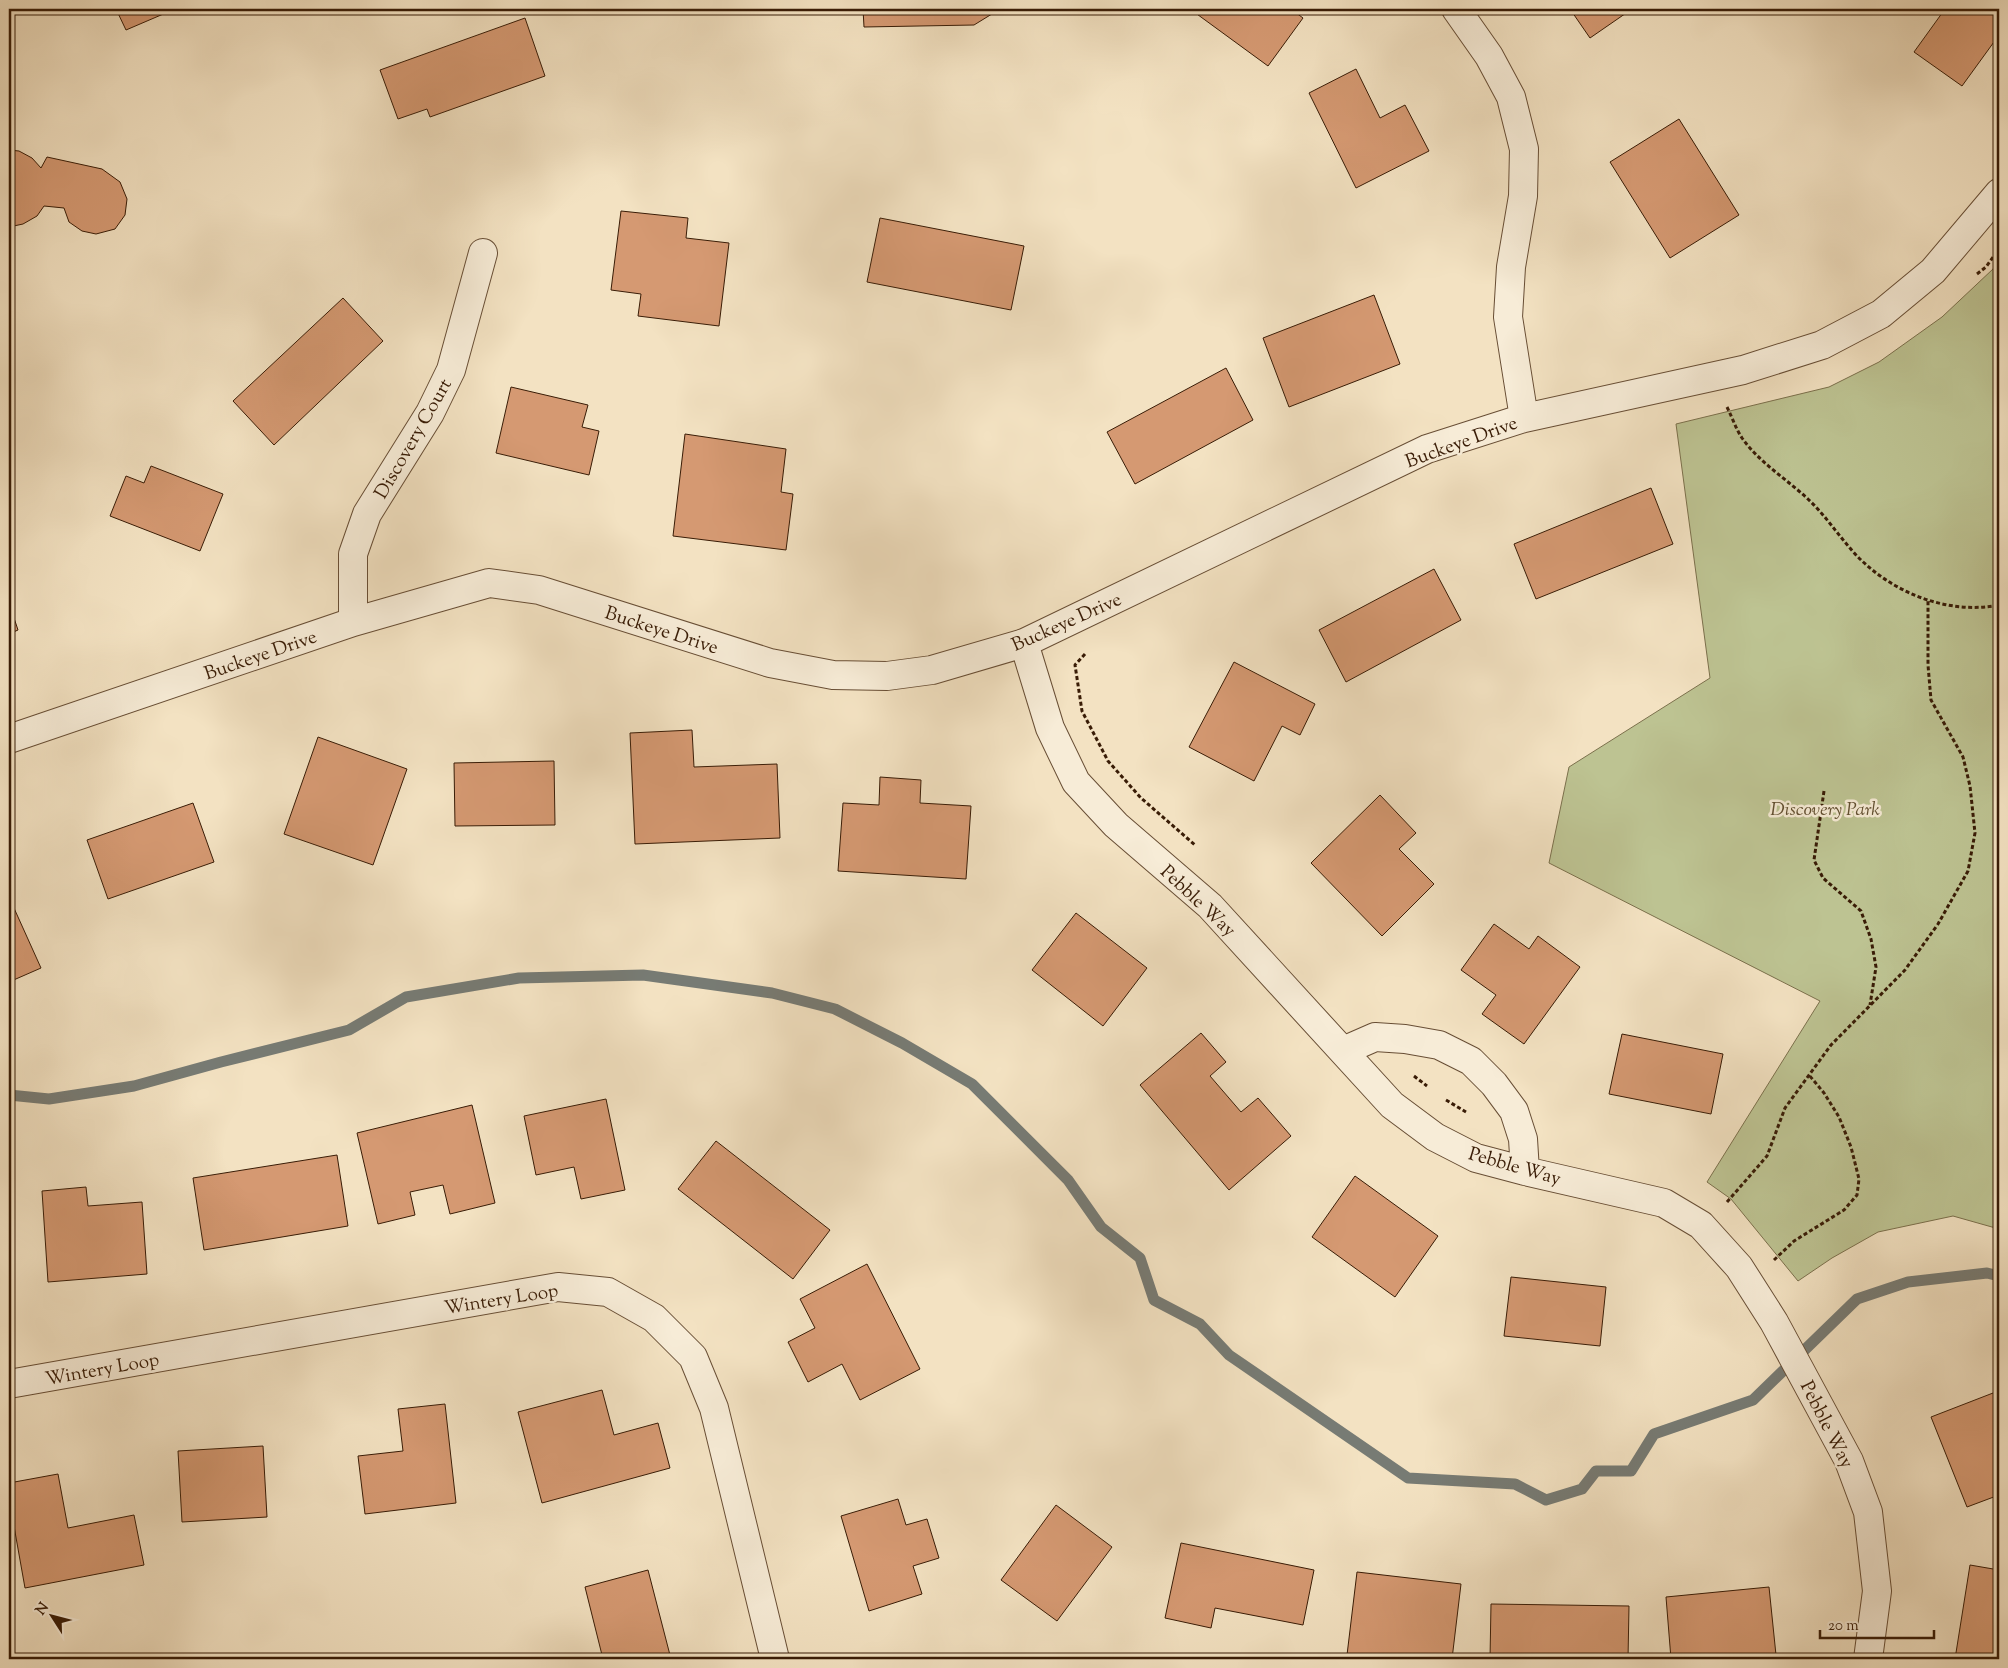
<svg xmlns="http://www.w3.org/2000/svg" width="2008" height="1668" font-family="'Sorts Mill Goudy',serif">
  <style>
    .green { fill: #bdc392; stroke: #7b704c }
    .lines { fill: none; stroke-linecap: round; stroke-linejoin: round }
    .stream { stroke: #777b74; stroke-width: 11 }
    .building { fill: #d59972; stroke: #391c06 }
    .minor-casing { stroke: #684e35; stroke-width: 30 }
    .path { stroke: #391c06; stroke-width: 3; stroke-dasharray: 4 2.5; stroke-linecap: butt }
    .minor { stroke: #f7ecd7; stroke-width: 28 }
    .labels { text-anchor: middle; stroke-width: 5; stroke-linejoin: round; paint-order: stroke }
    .street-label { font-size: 19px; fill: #391c06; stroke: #f7ecd7 }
    .park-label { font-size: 19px; font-style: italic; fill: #614e30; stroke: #f7ecd7 }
  </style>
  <rect width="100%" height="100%" fill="#f3e2c2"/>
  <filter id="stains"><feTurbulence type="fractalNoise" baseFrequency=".004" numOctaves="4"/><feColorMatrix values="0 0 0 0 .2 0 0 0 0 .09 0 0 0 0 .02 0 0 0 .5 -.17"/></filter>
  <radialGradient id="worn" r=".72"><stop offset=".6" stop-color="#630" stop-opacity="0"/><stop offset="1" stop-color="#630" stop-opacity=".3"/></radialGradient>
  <path class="green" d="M1999,259v970l-46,-13 -75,16 -46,26 -34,23 -67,-82 -24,-17 113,-181 -271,-138 20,-96 141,-89 -34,-254 153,-37 50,-25 63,-45 51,-48z"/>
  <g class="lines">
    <path class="stream" d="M9,1095l40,4 85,-13 87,-24 128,-32 57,-33 113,-19 124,-3 129,18 63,16 67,34 70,41 96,96 33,47 39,31 14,42 46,24 29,31 179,123 107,6 31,16 36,-11 14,-18h35l23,-37 99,-34 104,-101 51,-17 79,-9 12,3"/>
  </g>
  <path class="building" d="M116,9h59l-49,21z
    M863,9h137l-26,16 -110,2z
    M1190,9h101l12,9 -35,48z
    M1570,9h62l-42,29z
    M1945,9h54v26l-37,51 -48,-34z
    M525,18l20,58 -115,41 -3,-8 -29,10 -18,-49z
    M1356,69l24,49 25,-13 24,46 -73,37 -47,-95z
    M1679,119l60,96 -69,43 -60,-96z
    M9,150l10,1 13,7 9,10 6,-11 55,12 18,13 7,17 -2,16 -10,14 -19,5 -14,-3 -13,-9 -5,-14 -20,-2 -7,10 -14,8 -14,3z
    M621,211l67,7 -2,20 43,5 -10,83 -81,-10 3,-22 -30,-4z
    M880,218l144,28 -13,64 -144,-28z
    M1374,295l26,69 -111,43 -26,-69z
    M343,298l40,43 -109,104 -41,-44z
    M1226,368l27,52 -118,64 -28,-52z
    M511,387l77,18 -6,22 17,4 -10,44 -93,-22z
    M685,434l101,15 -5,43 12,2 -7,56 -113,-14z
    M151,466l72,28 -23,57 -90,-35 16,-40 18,7z
    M1651,488l22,56 -137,55 -22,-55z
    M1434,569l27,51 -115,62 -27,-52z
    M9,603l9,27 -9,4z
    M1234,662l81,42 -15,31 -18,-9 -28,55 -65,-34z
    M692,730l2,37 83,-3 3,74 -145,6 -5,-111z
    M318,737l89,32 -34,96 -89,-31z
    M554,761l1,64 -100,1 -1,-63z
    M880,777l41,3 -1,23 51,3 -5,73 -128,-8 5,-68 36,2z
    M1380,795l36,38 -17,16 35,35 -52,52 -71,-73z
    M193,803l21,59 -106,37 -21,-59z
    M9,897l32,71 -32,14z
    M1076,913l71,55 -44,58 -71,-56z
    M1494,924l35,25 9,-13 42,31 -56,77 -42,-30 14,-19 -35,-25z
    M1201,1033l25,29 -16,14 31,36 17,-14 33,38 -62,54 -89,-105z
    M1622,1034l101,20 -12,60 -102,-20z
    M606,1099l19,91 -44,9 -7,-32 -38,8 -12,-59z
    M472,1105l23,98 -45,11 -7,-29 -33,7 5,23 -37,9 -21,-91z
    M716,1141l114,89 -37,49 -115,-90z
    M337,1155l11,71 -144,24 -11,-72z
    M1355,1176l83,60 -43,61 -83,-60z
    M86,1187l2,19 54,-4 5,72 -99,8 -6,-91z
    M867,1264l53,105 -60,31 -18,-36 -34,18 -20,-40 27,-14 -15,-29z
    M1511,1277l95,10 -6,59 -96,-10z
    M602,1390l12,45 44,-12 12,45 -128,35 -24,-91z
    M1993,1393l6,17v85l-32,12 -36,-90z
    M445,1404l11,99 -91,11 -7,-58 45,-5 -5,-42z
    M263,1446l4,71 -85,5 -4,-71z
    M58,1474l10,54 66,-13 10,50 -119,23 -16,-90v-15z
    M898,1499l8,26 21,-6 12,39 -26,8 9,28 -53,17 -28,-95z
    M1056,1505l56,42 -55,74 -56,-41z
    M1181,1543l133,27 -11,55 -88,-17 -4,20 -46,-10z
    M1970,1565l29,5v89h-44z
    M648,1570l23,89h-68l-18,-72z
    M1357,1572l104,12 -9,75h-69l-36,-4z
    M1769,1587l7,68 -46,4h-59l-5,-62z
    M1491,1604l138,2 -1,53h-138z"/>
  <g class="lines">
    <g class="minor-casing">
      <path id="minor" d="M1456,9l33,47 22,41 13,52 -1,47 -12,71 -3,50 16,101
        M353,622v-68l14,-40 63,-101 21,-43 32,-117
        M1024,643l26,85 26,54 40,43 94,81 182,199 43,32 41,21 49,13 139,32 37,22 38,42 35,55 75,139 19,51 9,79 -9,68
        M9,739l344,-117 136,-39 50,7 231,73 63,12 54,1 45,-6 92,-27 403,-194 97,-31 219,-48 79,-25 59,-31 52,-43 66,-78
        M1343,1051l32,-14 30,2 34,6 32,16 23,23 20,27 9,28 2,32
        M9,1384l549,-97 50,5 46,26 39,39 21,51 61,251"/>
    </g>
    <path class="path" d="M1977,274l9,-7 10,-14
      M1727,407c5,10 9,22 15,31 19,27 50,44 73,68 15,16 27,34 42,50 36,37 91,59 142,49
      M1085,654l-10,11 7,46 26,50 33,37 54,47
      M1824,791l-10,69 9,18 38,33 10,28 5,28 -6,38
      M1414,1076l13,10
      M1446,1100l20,12
      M1727,1202l40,-46 18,-48 46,-63 74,-75 33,-46 30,-53 7,-38 -5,-47 -7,-29 -32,-57 -3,-35v-65
      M1774,1260l20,-19 50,-31 13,-15 2,-16 -8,-32 -12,-30 -15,-24 -15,-18"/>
    <use href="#minor" class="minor"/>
  </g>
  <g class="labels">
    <g class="street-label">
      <text transform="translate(412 438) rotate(-60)" y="7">Discovery Court</text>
      <text transform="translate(1461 441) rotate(-20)" y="7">Buckeye Drive</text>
      <text transform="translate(1066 621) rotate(-24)" y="7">Buckeye Drive</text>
      <text transform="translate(662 629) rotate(18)" y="7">Buckeye Drive</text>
      <text transform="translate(260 654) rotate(-19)" y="7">Buckeye Drive</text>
      <text transform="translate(1199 900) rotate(43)" y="7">Pebble Way</text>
      <text transform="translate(1515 1165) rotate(16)" y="7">Pebble Way</text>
      <text transform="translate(501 1298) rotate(-9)" y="7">Wintery Loop</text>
      <text transform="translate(102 1368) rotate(-10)" y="7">Wintery Loop</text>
      <text transform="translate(1828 1424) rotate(63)" y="7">Pebble Way</text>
    </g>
    <g class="park-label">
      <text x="1825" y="815">Discovery Park</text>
    </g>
  </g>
  <rect width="2008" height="1668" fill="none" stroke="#f3e2c2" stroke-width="30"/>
  <rect x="10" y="10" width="1988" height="1648" fill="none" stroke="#391c06" stroke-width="2.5"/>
  <rect x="15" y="15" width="1978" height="1638" fill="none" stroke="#391c06"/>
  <g transform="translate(52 1616) rotate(306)" stroke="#f7ecd7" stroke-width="4" paint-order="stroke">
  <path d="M0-4L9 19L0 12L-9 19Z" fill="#391c06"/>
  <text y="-8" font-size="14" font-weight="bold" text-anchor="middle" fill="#391c06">N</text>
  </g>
  <path d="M1820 1630v8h114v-8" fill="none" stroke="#391c06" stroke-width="2.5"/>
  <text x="1828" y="1630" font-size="15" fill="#391c06" stroke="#f7ecd7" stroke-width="4" paint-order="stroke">20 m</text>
  <rect width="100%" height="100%" filter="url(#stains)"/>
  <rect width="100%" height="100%" fill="url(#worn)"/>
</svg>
